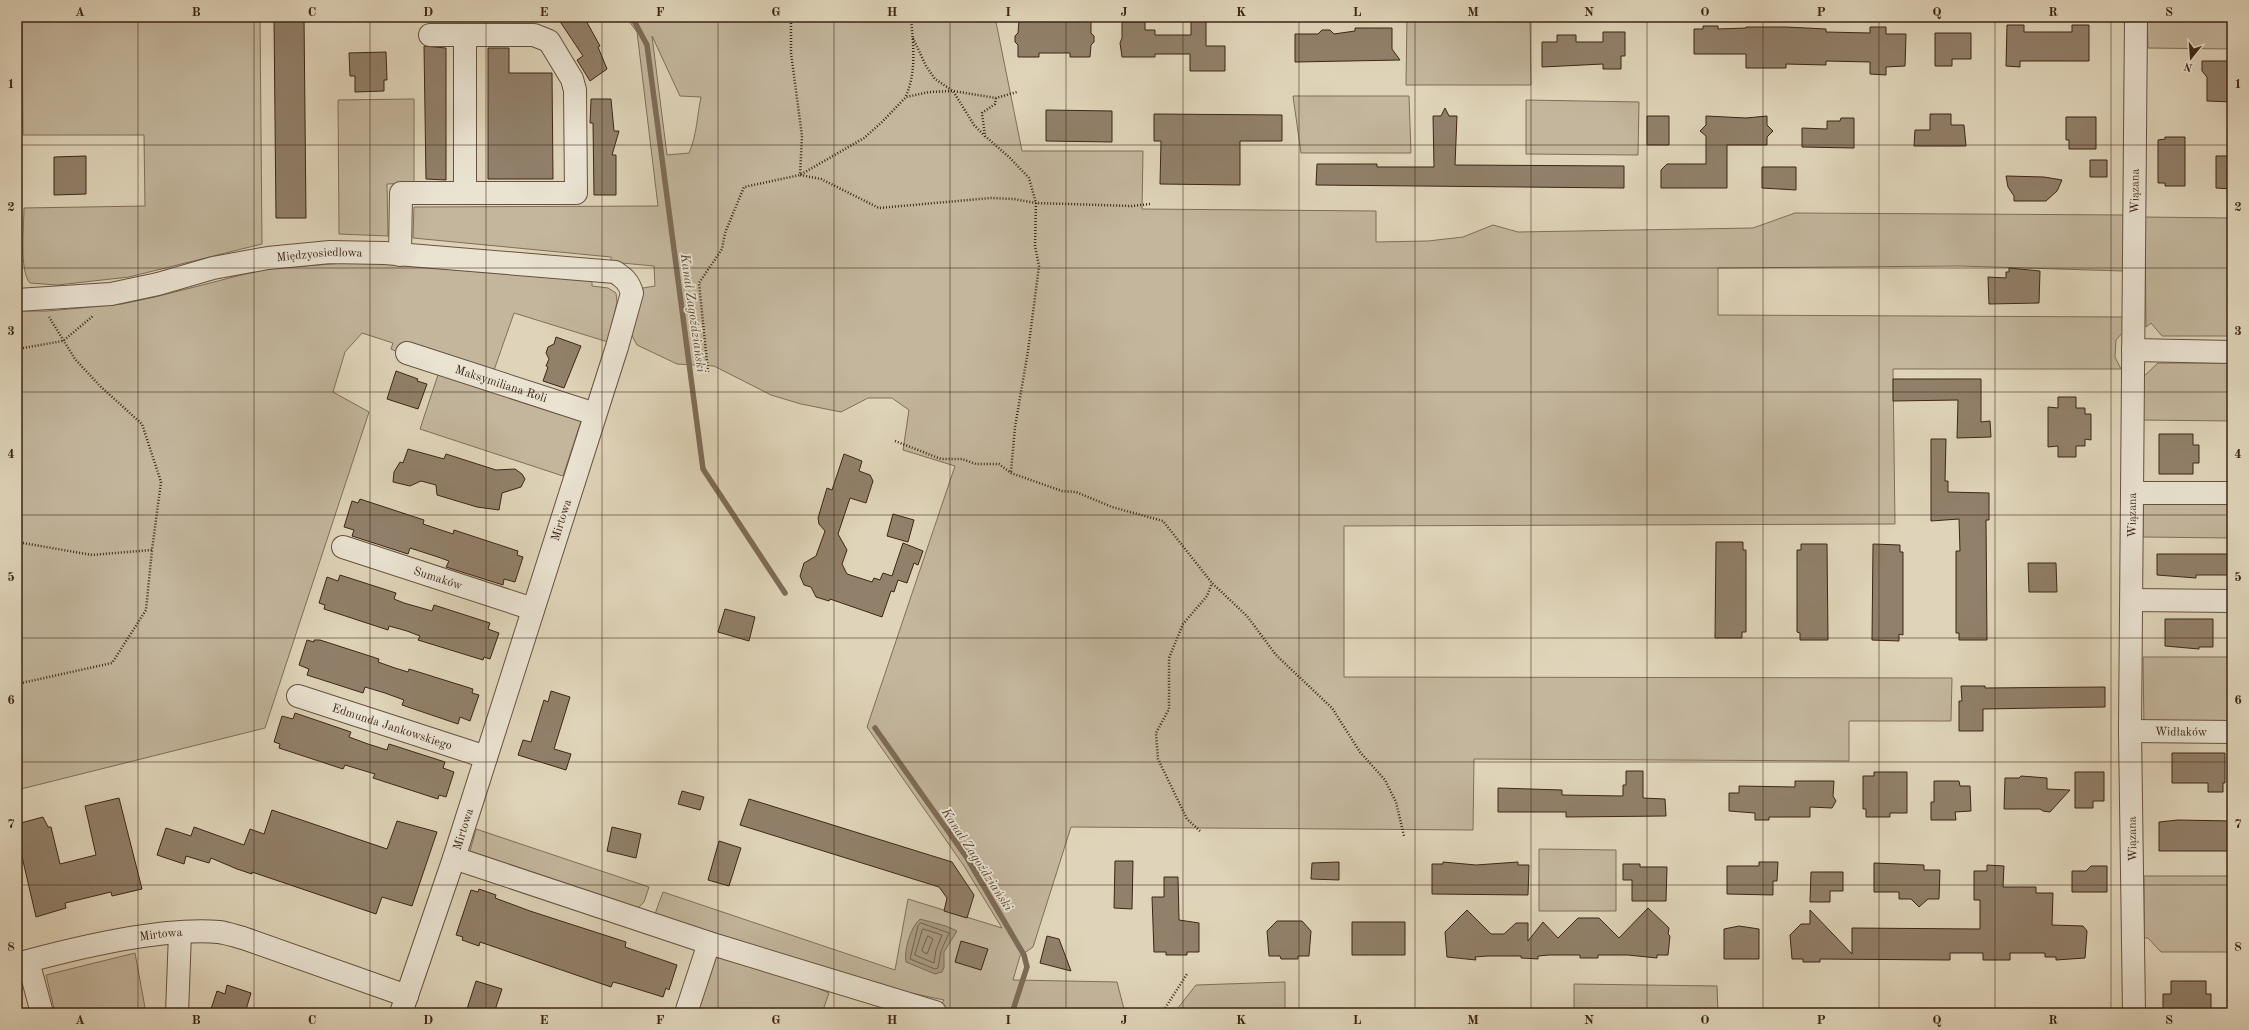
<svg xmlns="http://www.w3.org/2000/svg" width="2249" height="1030" font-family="'Old Standard TT',serif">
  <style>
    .green { fill: #c3b69d; stroke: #806e59; fill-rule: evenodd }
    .water { fill: #a89981; stroke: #7d6b56 }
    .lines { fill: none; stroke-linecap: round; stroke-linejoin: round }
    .shore { stroke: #72604b; stroke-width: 1 }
    .stream { stroke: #7d6b56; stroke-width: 5.5 }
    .building { fill: #91806a; stroke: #3d2615 }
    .minor-casing { stroke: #66523e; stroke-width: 24 }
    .path { stroke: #3d2615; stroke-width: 2.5; stroke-dasharray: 1 2; stroke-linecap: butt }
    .minor { stroke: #eae3d2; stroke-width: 22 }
    .grid { fill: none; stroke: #3d2615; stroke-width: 1; stroke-opacity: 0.55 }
    .labels { text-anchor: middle; stroke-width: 3.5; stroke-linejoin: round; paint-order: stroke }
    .street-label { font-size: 12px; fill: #3d2615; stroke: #eae3d2 }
    .water-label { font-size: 13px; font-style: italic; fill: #5d4835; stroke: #eae3d2 }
    .neatline { fill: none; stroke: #3d2615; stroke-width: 1.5 }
    .grid-label { font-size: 13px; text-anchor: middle; font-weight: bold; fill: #3d2615 }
  </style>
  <rect width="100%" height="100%" fill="#dfd4b9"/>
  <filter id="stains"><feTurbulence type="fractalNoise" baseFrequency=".005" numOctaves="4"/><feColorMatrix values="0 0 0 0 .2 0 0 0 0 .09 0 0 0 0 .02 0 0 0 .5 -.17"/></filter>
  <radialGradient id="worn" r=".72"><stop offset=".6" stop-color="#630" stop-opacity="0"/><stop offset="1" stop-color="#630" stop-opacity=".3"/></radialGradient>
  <path class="green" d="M22,17h238l2,227 -133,33 -72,8 -27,-2c-11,-12 -6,-57 -6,-75l121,-2 -1,-71h-121z
    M626,17h369l27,134h121l-1,58 234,2v31l52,-1 35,-4 30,-12 25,7 235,-4 42,-15 331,2 -3,56 -163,-5 -242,2v47l405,2 1,14 -8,9 -1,17 6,12h-228l2,155 -551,2v151l608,1 -1,43h-102v40l-375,-2 -1,71 -402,-3 -38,120 -13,9 -7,24 104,2 8,31h-189l8,-13 -80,-17 -209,-69 8,-22 232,78 13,-71 94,29 -38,-62 -97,-139 88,-261 -52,-16 6,-40 -17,-12h-24l-27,14 -40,-8 -30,-9 -57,-29 -37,-2 -40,-19 -7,-13 9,-36 4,-8 12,-2 -1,-20 -43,-4v-5l-198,-19 1,-31 244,-1 -21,-174zM652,36l28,60 21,1c-4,19 -4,38 -12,56l-22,2z
    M1407,17h123l1,68h-125z
    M2147,17h85v32l-84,-1z
    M1293,96h116l2,57h-110z
    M414,99v84l-27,1 1,52 -49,-2 -1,-134z
    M1526,100l113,2 -1,53 -112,-1z
    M2145,217l87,1v118h-70l-11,-13 -5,4z
    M358,262l234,19v5l16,2 8,5 1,9 -9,40 -94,-29 -21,60 -91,-19 -11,-5 2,-6 -31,-10 -17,19 -12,40 36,20 -104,316 -248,62v-479h31l74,-7 33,-7 110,-28z
    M2158,363h74v58l-90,-1v-42z
    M440,369l142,49 -19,58 -143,-47z
    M2143,500h89v38l-89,-1z
    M2143,657h89v71h-88z
    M476,829l173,58 -5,15 -6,6 -168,-57z
    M1539,849l77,1v61h-77z
    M2144,876h87v76h-70l-13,-14h-4z
    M135,953l11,60h-91l-9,-38z
    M716,957l62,14 51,22 -7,20h-125z
    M1285,982v31h-111l22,-28z
    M1574,984l143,2 1,27h-144z"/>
  <path class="water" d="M920,919l26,7 11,5 -13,21v15l-2,5 -7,2 -29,-12c-2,-12 4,-34 14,-43z"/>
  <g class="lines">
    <path class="shore" d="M921,923l28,10 -8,18 -3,17 -3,1 -25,-10 8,-33z
      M923,929l19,6 -6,15 -2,13 -19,-8z
      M928,936l5,3 -6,15 -5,-3z"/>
    <path class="stream" d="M632,17l15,28 56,424 82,124
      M875,728l92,130 57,97 3,12 -15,46"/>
  </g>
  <path class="building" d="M274,17h30l2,201h-30z
    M557,17h27l16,29 -2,1 9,22 -17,12 -13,-21 6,-4z
    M1025,17h7l3,3h39l3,-3h7l3,3h4v13l3,3v6l-3,3 -1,12h-20v-4h-31v4h-21v-12l-3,-3v-6l3,-3 1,-13z
    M1191,17h15v29h19v25h-35v-17h-35v3h-33l-2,-14 2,-5v-16h23v8h10v5h36z
    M2007,25h17v7h48v-7h17v36h-69v6l-14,-1z
    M1703,26h15v3l28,-1v-1h40l40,2v3l44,1v-6h16v7h20l-1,32 -19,1v8l-16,-1v-12l-44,-1v4l-40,-1v4h-40v-14h-52v-25h9z
    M1355,28h37v21l8,11 -105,2v-28h23l4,-4h8l4,4 21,-3z
    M1603,32h22v24h-4v13h-18v-5l-61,3v-25h15v-7h19v7h27z
    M1935,33h36v26h-19v7h-17z
    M424,46l22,2v132l-20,-1z
    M488,48h21v25h43l1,106h-65z
    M386,52l1,28h-3v11l-29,1v-16h-5l-1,-23z
    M2202,61h30v41l-25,-1v-24l-5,-6z
    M591,99h20l3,32h5l-7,24h4v40h-22l-1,-72h-3z
    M1445,108l4,8h8l-2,49 169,1v22l-308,-3 1,-21h60v3h57l-1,-51h8z
    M1046,110l66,1v31l-66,-1z
    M1154,114l128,1v26h-42v44l-80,-1 1,-43h-7z
    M1930,114h21v11h13l2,21h-52l1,-16h15z
    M1647,116h22v29h-22z
    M1706,116l40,2 21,-2v9l6,6 -6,6v8h-40v43h-66v-18l6,-6h39v-28l-6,-5 6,-6z
    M2066,117h30v32h-27v-9h-3z
    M1841,118h13v30l-52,-1v-19l25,1v-8h13z
    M2165,137h20v49h-20v-3h-7v-43l7,-1z
    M86,156v38l-32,1v-38z
    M2216,156h16v33l-16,-1z
    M2090,160h17v17h-17z
    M1762,167h34v23l-34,-2z
    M2006,176l38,1 18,3 -5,11 -11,10h-32v-5l-6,-9z
    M2009,268l31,3 -1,32 -50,1 -1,-27 18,1v-6h3z
    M556,337l25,9 -17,42 -21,-7 5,-14 -2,-1 3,-7 -3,-6 2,-6 6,-3z
    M396,371l22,8 -1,2 10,3 -9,25 -31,-10z
    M1893,379h88v43l9,-1 1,16 -34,1 1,-38 -65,1z
    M2058,397h18v11h9v6h6v26l-6,-1v7h-9v11h-18v-11l-10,1v-40l10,1z
    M2159,434h34v11h6v18h-6v11h-34z
    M1931,439h15l-1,42h3v11l41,1v27h-3l1,120h-28v-7h-3v-82h4l-1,-32 -28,2z
    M408,449l36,10 2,-5 50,16 19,-1 7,5 3,5 -4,8 -19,6 -3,17 -22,-3 -40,-12 -1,-10 -15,-4 -11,5 -17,-4 1,-10 6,-10 3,1z
    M844,454l18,7 -3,10 11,4 3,6 -7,22 -16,-5 -12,36 9,16 -5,14 5,10 25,8 2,-4 6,2 3,-7 9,3 11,-33 20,8 -5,14 -4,-2 -7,20 -9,-3 -4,12 -3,-1 -9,26 -52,-18 -1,2 -13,-4 -5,-10 -7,-2 -4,-9 4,-13 12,-7 9,-25 -6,-7 -1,-6 9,-30 5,2z
    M360,499l64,21 -1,4 30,10 1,-4 64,21 -1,4 6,2 -8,25 -11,-3 -1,6 -57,-18 3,-6 -11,-4 -28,-9 -2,6 -56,-18 2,-6 -10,-3 8,-26 6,2z
    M893,514l21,6 -6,22 -21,-6z
    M1716,542h27v8h3v82h-4v6h-27z
    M1801,544h26l1,96h-28v-7l-3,-1v-82h4z
    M1873,544l27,1v7h3v83l-4,-1v7l-27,-1z
    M2157,554h75v21h-36v3l-39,-3z
    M2028,563h28l1,29h-28z
    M340,575l56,18 -2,6 10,4 28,8 2,-6 56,18 -2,6 11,4 -9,26 -6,-2 -1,3 -65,-20 2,-4 -13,-5 -18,-5 -1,4 -64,-21 1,-4 -6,-2 8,-26 11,4z
    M725,609l30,8 -6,24 -31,-9z
    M2165,619h48v28h-14v2l-34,-3z
    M307,640l7,2v-2h6l59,19 -1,3 17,6 13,4 1,-3 64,20 -1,4 7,2 -9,26 -10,-4 -2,7 -56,-19 2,-5 -19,-7 -20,-6 -2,6 -56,-18 2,-6 -10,-4z
    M1961,686h24v2l120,-1v20l-122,2v22h-24v-30h3z
    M551,691l19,6 -16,52 17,5 -5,16 -48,-15 5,-15 8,2 13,-42 4,2z
    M295,713l56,19 -2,5 19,7 19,6 2,-6 56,18 -2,6 11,4 -8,25 -7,-2 -1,4 -65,-21 2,-4 -30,-9 -2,4 -64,-21 1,-4 -6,-2 8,-26 11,3z
    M2172,753h53v30h-2v9h-15v-9h-36z
    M1626,771h17v27l22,1 1,17 -100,1v-5h-68v-24l64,2v5l61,1v-11h3z
    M1874,772h33v41h-17v4h-24v-8h-3v-33h11z
    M2075,772h29v29h-11v7h-18z
    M2021,776l26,2v11l23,1 -20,22 -7,-1 -3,-2h-36l1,-31h14z
    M1795,781h39l-1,15 3,5 -4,7 -22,-1v10h-41v3h-14v-7l-26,-2v-18h10v-7l56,1z
    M1934,781h25l1,5h10l1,25 -16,1 1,8h-25v-18h3z
    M682,791l22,6 -4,13 -22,-6z
    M119,798l23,91 -30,7 -1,-4 -46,11 1,5 -30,9 -19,-82v-11l26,-7 5,10h3l9,37 36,-9 -11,-49z
    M749,799l203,63 22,33 -7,23 -23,-7 3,-13 -8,-11 -199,-62z
    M272,810l115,39 10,-28 40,11 -25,74 -30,-9 -6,17 -124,-42v2l-15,-5 -26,-11 -2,5 -23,-7 -2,8 -27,-9 9,-27 25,8 3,-9 50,18 6,-16 14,5z
    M2178,820l54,1v30h-73v-29z
    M612,827l29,7 -5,24 -29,-7z
    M719,841l22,7 -12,38 -21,-6z
    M1115,861h18l-1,48 -18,-1z
    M1339,862v18l-28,-1 1,-16z
    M1443,862l33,3 42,-3v3h11l-1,30 -96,-1v-30h11z
    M1759,862h19l-1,19h-4v14l-46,-1v-28h32z
    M1874,863l50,2v5h16l-1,29h-11l-9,8 -8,-8h-12v-7h-25z
    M1623,864h17v3h27l-1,34h-34v-21h-9z
    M1987,865l17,1 -1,21h33v6h17l-1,32 31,1 4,5 -2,27 -29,2v-3h-11v-4h-35v7h-27v-7h-33v7l-130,-1v3h-17v-3h-11l-2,-24 11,-11h9v-14l42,44v-26l128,1v-29h-6v-29h13z
    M2091,866h16v26h-35v-21h14z
    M1811,872h32v19h-13v11h-20z
    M1164,877h14l1,43 20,3v29h-12v3h-21v-3h-12l-2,-55h12z
    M479,889l17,6 -1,3 35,13 96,31 -1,5 52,18 -8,25 -3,-2 -3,9 -42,-13 -8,-2 -2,5 -131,-45 -1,4 -17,-6 1,-3 -7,-2 15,-45 7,2z
    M1648,908l21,20 -1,6 2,2 -2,19h-11v3l-29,-3h-30v3h-18v-3h-31l-11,1v3l-17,-1v-2h-34l-12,1 1,3 -29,-3 -2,-25 22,-22 24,24h13l12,-11h12v18l15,-19 15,16 20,-20h21l20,20z
    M1277,921h25l9,10 -2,25h-11v3h-17l-1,-3h-11l-2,-25z
    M1352,922h53v33h-53z
    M1739,926l20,3v30h-35v-30z
    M1047,936l12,3 12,32 -31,-8z
    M961,941l27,8 -7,21 -26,-8z
    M476,981l26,8 -8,24h-24l1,-2 -4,-2z
    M2171,981h35v13h5v15h-48v-15h8z
    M227,985l24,8 -6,20h-24l-10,-4 6,-18 8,3z"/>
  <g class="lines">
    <g class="minor-casing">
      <g id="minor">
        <path d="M465,35v158"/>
        <path d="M400,255l1,-62h175l-1,-103 -3,-11 -23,-38 -15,-6h-104"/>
        <path id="s1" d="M17,300l94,-6 47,-10 55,-16 55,-10 62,-6 55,1 230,19c9,6 14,10 17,21l-15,54 -163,511 -53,155"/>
        <path d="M2133,350l99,2"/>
        <path id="s2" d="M407,353l188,61"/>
        <path d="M2132,493h100"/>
        <path id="s3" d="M343,547l190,62"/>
        <path d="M2132,600l100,1"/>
        <path id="s4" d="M298,696l188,61"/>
        <path id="s5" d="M2130,731l102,1"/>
        <path d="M454,858l255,85 226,69"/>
        <path d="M28,961l14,52"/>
        <path id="s6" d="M17,964c58,-16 143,-37 202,-32 8,1 16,4 24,6l164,58"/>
        <path d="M177,1013l3,-80"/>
        <path d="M686,1013l23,-70"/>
        <path id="s7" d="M2134,1013l-4,-282 6,-714"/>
      </g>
    </g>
    <path class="path" d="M791,17v36l11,83 -2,39 21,4 58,29 112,-10 23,1 22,4 96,3 18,-2
      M913,38l13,28 9,13 18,12 21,34 10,10
      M906,96c11,-26 7,-51 5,-79
      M996,98l-1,6 -13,9 3,23 25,22 19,20 7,25 -1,43 4,20 -11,85 -13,76 -4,45
      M17,349l46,-8 30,-25
      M708,372l-9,-89 23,-34 3,-16 19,-46 56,-12 64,-37 18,-16 24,-25 23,-5 24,-1 43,7 21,-6
      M895,441l46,18h21l14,5h23l12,9 51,18 14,1 36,15 51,14 49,62 35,33 29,39 56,53 28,44 25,28 11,22 8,34
      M17,542l75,13 60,-5 9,-68 -19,-58 -42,-38 -25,-27 -26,-42
      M17,684l95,-21 34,-53 6,-60
      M1200,831l-13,-12 -29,-60 -2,-26 13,-24v-51l14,-34 24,-28 5,-13
      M1162,1013l25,-39"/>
    <use href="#minor" class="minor"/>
  </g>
  <path class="grid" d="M138,17v996M254,17v996M370,17v996M486,17v996M602,17v996M718,17v996M834,17v996M950,17v996M1066,17v996M1183,17v996M1299,17v996M1415,17v996M1531,17v996M1647,17v996M1763,17v996M1879,17v996M1995,17v996M2111,17v996M17,145h2215M17,268h2215M17,392h2215M17,515h2215M17,638h2215M17,762h2215M17,885h2215"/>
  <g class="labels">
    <g class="street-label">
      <text dy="4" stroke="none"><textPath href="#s7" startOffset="822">Wiązana</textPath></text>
      <text dy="4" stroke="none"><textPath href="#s1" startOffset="307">Międzyosiedlowa</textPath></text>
      <text dy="4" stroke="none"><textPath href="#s2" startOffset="99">Maksymiliana Roli</textPath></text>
      <text dy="4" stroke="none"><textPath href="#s7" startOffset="498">Wiązana</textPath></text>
      <text transform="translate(561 520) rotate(-72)" y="4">Mirtowa</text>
      <text dy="4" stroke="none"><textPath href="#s3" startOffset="100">Sumaków</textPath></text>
      <text dy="4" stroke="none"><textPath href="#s4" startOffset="99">Edmunda Jankowskiego</textPath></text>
      <text dy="4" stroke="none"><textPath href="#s5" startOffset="51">Widłaków</textPath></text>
      <text transform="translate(463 829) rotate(-72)" y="4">Mirtowa</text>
      <text transform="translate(2132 839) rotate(-91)" y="4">Wiązana</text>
      <text dy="4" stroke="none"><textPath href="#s6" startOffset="147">Mirtowa</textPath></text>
    </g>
    <g class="water-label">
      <text transform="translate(694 313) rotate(82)" y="5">Kanał Zagoździański</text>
      <text transform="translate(978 859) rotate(57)" y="5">Kanał Zagoździański</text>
    </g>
  </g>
  <rect width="2249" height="1030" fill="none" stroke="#dfd4b9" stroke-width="44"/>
  <g transform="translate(2191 58) rotate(197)" stroke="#eae3d2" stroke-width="3" paint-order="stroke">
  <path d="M0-3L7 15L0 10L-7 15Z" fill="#3d2615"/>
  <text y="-6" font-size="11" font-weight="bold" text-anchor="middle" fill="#3d2615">N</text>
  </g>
  <rect x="22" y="22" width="2205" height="986" class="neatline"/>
  <g class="grid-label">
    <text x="80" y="16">A</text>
    <text x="196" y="16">B</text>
    <text x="312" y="16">C</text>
    <text x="428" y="16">D</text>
    <text x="544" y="16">E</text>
    <text x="660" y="16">F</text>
    <text x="776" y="16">G</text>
    <text x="892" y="16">H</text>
    <text x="1008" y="16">I</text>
    <text x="1124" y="16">J</text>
    <text x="1241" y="16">K</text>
    <text x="1357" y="16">L</text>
    <text x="1473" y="16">M</text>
    <text x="1589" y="16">N</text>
    <text x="1705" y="16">O</text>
    <text x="1821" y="16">P</text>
    <text x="1937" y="16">Q</text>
    <text x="2053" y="16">R</text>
    <text x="2169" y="16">S</text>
    <text x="11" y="88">1</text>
    <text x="2238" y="88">1</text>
    <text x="11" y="211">2</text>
    <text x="2238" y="211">2</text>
    <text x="11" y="335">3</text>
    <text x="2238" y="335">3</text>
    <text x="11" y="458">4</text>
    <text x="2238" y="458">4</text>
    <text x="11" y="581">5</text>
    <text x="2238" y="581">5</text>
    <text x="11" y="704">6</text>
    <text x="2238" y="704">6</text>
    <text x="11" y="828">7</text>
    <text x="2238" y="828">7</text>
    <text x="11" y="951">8</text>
    <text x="2238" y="951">8</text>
    <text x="80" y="1024">A</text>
    <text x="196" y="1024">B</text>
    <text x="312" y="1024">C</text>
    <text x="428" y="1024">D</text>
    <text x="544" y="1024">E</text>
    <text x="660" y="1024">F</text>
    <text x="776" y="1024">G</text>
    <text x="892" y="1024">H</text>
    <text x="1008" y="1024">I</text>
    <text x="1124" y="1024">J</text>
    <text x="1241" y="1024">K</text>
    <text x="1357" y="1024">L</text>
    <text x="1473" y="1024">M</text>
    <text x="1589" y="1024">N</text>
    <text x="1705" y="1024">O</text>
    <text x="1821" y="1024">P</text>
    <text x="1937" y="1024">Q</text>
    <text x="2053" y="1024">R</text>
    <text x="2169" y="1024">S</text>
  </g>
  <rect width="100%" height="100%" filter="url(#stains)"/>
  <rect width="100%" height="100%" fill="url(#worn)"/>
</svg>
